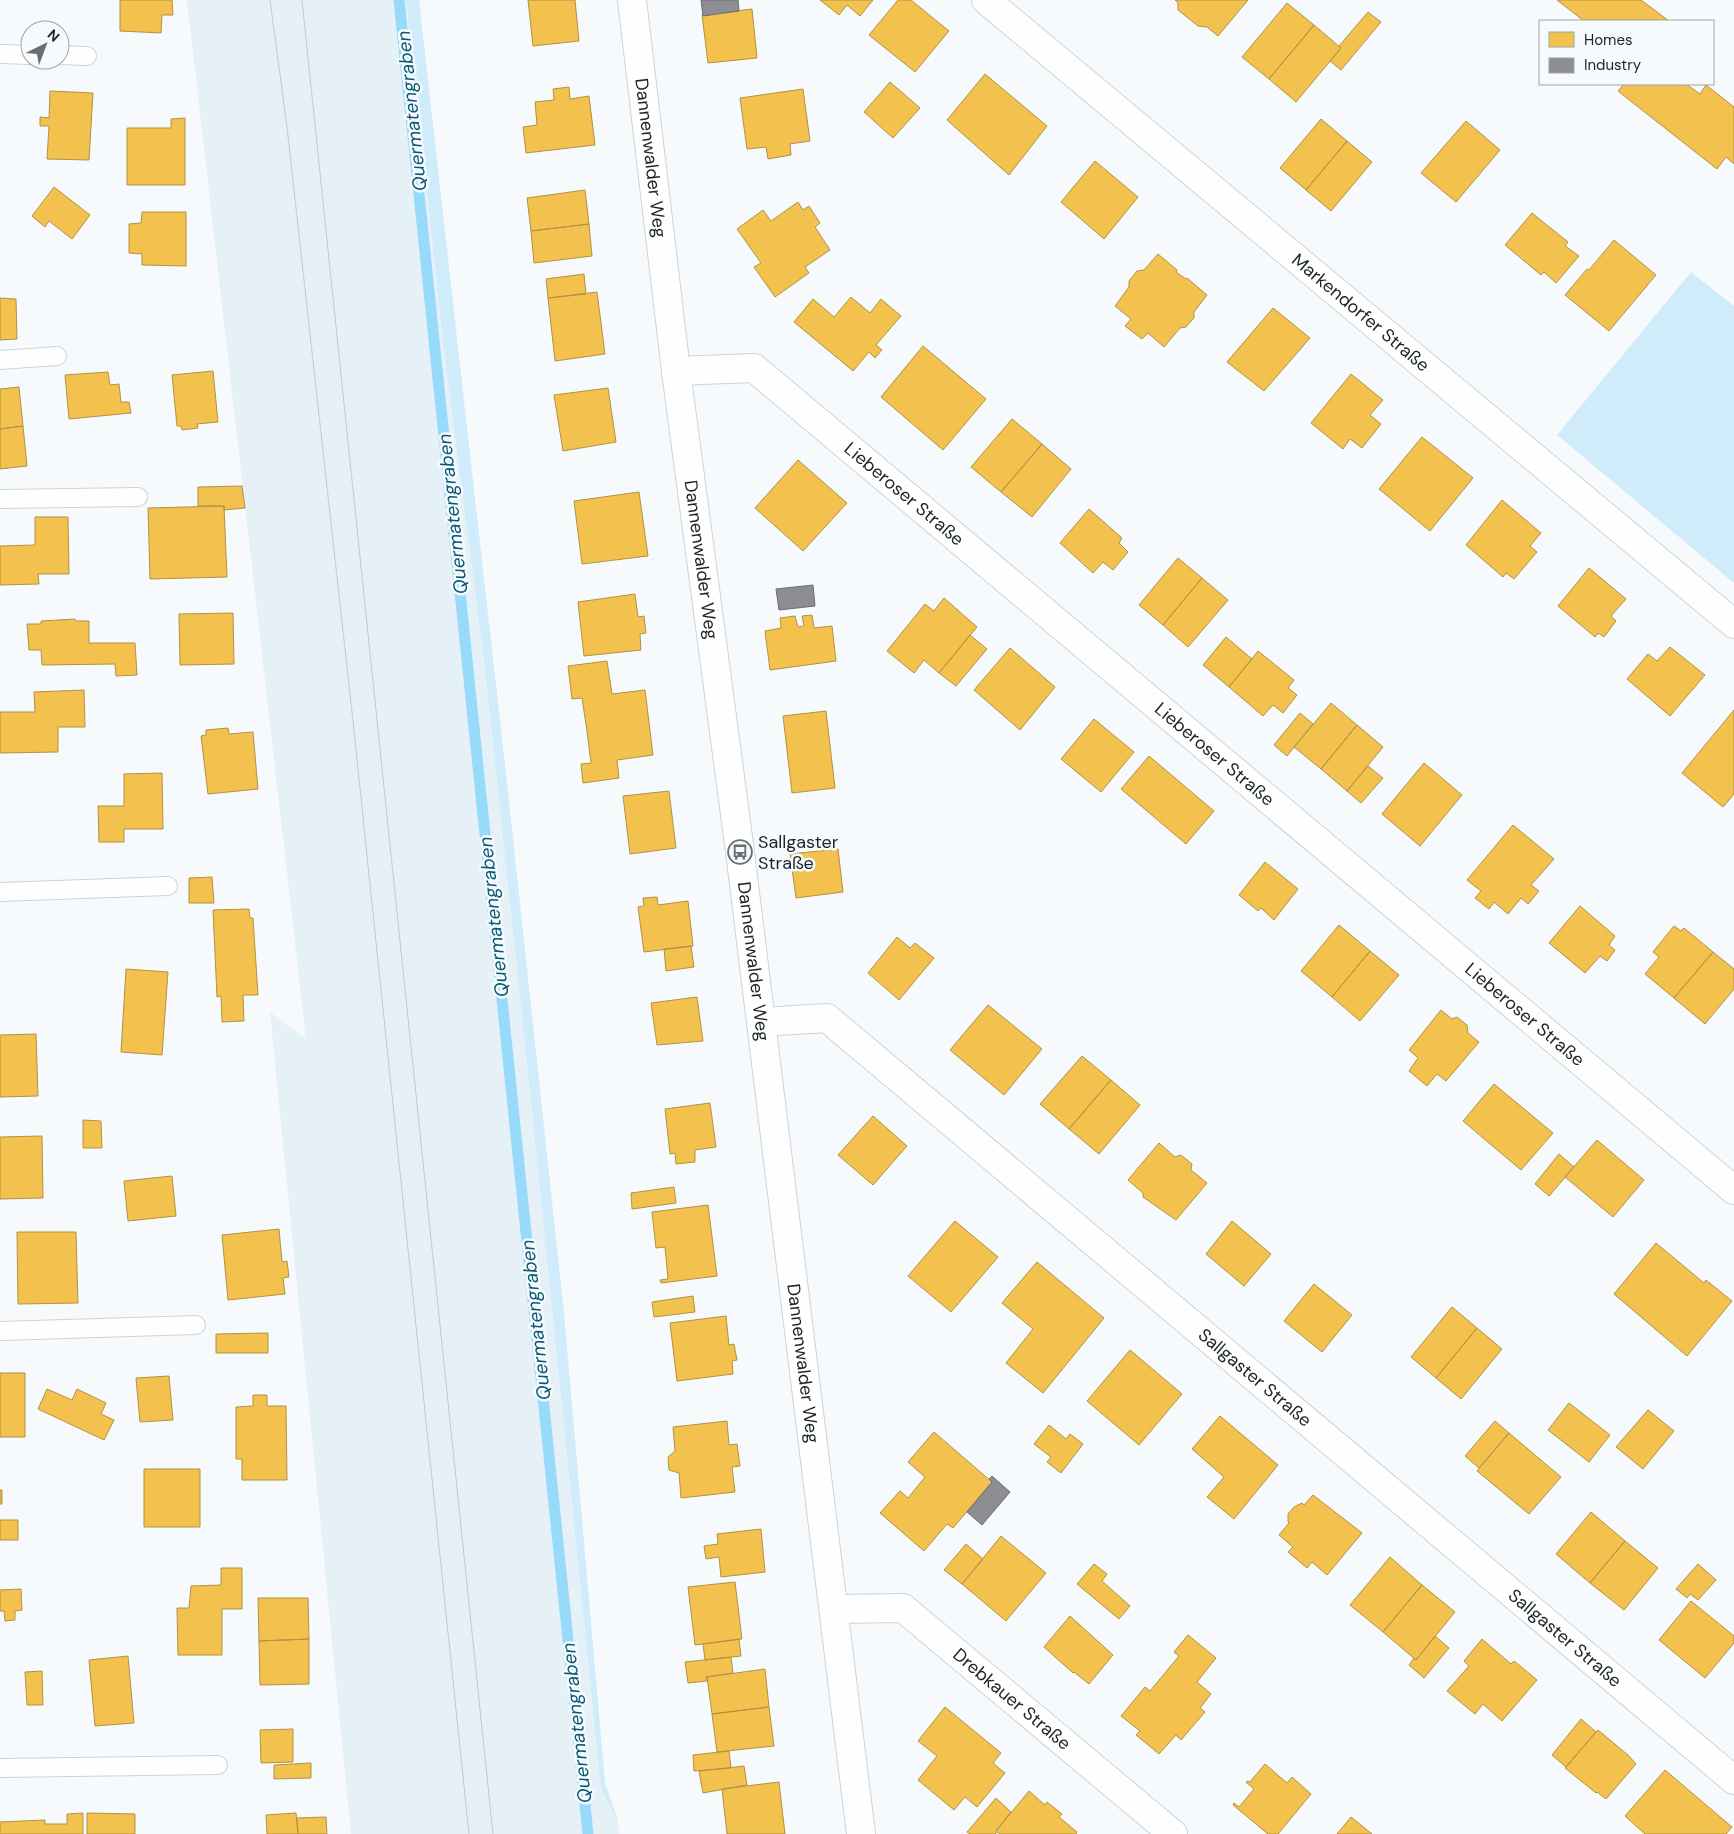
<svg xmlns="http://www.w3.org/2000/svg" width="1734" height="1834" font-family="'DM Sans',sans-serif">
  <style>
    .built { fill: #e5f1f7 }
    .green { fill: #d0ebf9 }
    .homes { fill: #f2c14e; stroke: #b29243 }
    .industry { fill: #8d8d92; stroke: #6b6e72 }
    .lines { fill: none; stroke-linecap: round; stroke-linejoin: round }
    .stream { stroke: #98daf9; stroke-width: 11 }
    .service-casing { stroke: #cdd3d6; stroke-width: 20 }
    .minor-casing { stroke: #cdd3d6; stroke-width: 30 }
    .service { stroke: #fefeff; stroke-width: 18 }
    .minor { stroke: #fefeff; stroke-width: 28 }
    .tram { stroke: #c7c8c8; stroke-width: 1 }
    .labels { text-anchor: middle; stroke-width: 5; stroke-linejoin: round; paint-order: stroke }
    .street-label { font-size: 18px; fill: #1b2428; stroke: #f6fafd }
    .poi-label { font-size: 18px; fill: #1b2428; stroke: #f6fafd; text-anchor: start }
    .water-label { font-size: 19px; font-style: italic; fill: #095875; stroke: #f6fafd }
  </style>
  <rect width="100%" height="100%" fill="#f7fafc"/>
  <path class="built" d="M187,0h219l38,351 41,318 42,394 74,726 17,32 1,13h-268l-81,-822 36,27z"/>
  <path class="green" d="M406,0h13l89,792 56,521 41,470 13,38 -17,-32 -74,-726 -42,-394 -41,-318z
    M1691,272l43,34v277l-177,-148z"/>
  <path class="homes" d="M120,0h52l1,15h-11l-1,18 -41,-2z
    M528,0h47l4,41 -46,5z
    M820,0h53l-13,16 -13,-11 -8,10z
    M898,0h13l38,31 -34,41 -46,-37z
    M1175,0h73l-30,36 -11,-9 -9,-1 -20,-16v-7z
    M1557,0h84l28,21h-85z
    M1287,3l27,22 -45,54 -27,-22z
    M752,9l5,49 -49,5 -6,-48z
    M1368,12l13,10 -40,48 -11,-9 11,-13 -2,-2z
    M1314,25l27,23 -45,54 -27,-23z
    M985,74l62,52 -38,49 -62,-55z
    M890,82l30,26 -27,30 -29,-26z
    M1624,84h62l14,10 6,-9 28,22v57l-8,-7 -9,12 -99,-78z
    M569,87l1,12 19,-3 6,49 -69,8 -3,-26 14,-2 -2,-23 19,-2 -1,-11z
    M803,89l7,52 -20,3 1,11 -23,4 -2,-12 -19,2 -7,-51z
    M50,91l43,2 -4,67 -42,-1 2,-33h-9v-9l9,1z
    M185,118v67h-58v-57h44v-9z
    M1321,119l26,22 -41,49 -26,-22z
    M1466,121l34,29 -44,52 -35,-29z
    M1347,141l25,21 -41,49 -25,-21z
    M1095,161l43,36 -34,42 -43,-37z
    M54,187l36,28 -18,24 -23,-18 -4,6 -13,-11z
    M585,190l4,34 -58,7 -4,-33z
    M798,202l5,8 6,-4 11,17 -5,4 15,23 -25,17 4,6 -34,24 -21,-30 7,-4 -24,-34 26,-19 8,11z
    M142,212h44v54l-44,-1v-11l-13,-1v-29l12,-1z
    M1532,213l36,29 -3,4 14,10 -23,27 -12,-11 -3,3 -36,-30z
    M589,224l3,32 -58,7 -3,-32z
    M1614,240l42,35 -47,56 -44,-36 22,-26 2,1z
    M1158,254l19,16 -1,2 10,7 1,-1 20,17 -13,17v6l-8,9 -6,1 -16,19 -16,-14 -6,6 -17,-13 6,-7 -16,-13 14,-19v-6l8,-10 7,-1z
    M584,274l2,20 -38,4 -2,-19z
    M597,292l8,62 -50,7 -7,-63z
    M851,297l19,16 11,-14 20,17 -25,29 6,5 -7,8 -6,-6 -16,19 -59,-49 19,-23 21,18z
    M0,298l16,1 1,40 -17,1z
    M1273,308l37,30 -46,53 -37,-29z
    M923,346l63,53 -43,51 -62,-53z
    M213,371l5,51 -21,2 1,4 -16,2 -1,-4h-4l-5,-51z
    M108,372l2,13 9,-1 2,18h8l2,11 -62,6 -4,-44z
    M1351,374l32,26 -13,15 11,9 -19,24 -12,-9 -7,10 -32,-26z
    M19,387l4,39 -23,3v-40z
    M608,388l8,54 -53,9 -9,-56z
    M1012,419l30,25 -41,48 -30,-25z
    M23,426l4,40 -27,3v-40z
    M1422,437l51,41 -43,53 -51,-42z
    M1042,444l29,25 -39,48 -31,-25z
    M798,460l49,43 -44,48 -48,-43z
    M242,486l3,22 -21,2v-4h-26v-19z
    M639,492l9,64 -66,8 -8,-63z
    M1502,500l39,33 -11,13 7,6 -23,27 -8,-6 -3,4 -37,-32z
    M224,506l3,71 -77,2 -2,-71z
    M1089,509l33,29 -3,5 9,9 -15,18 -10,-8 -10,11 -33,-30z
    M35,517h33l1,57h-31l1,10 -39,1v-39l35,-1z
    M1178,558l24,20 -39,47 -24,-20z
    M1589,568l37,31 -15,17 5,5 -12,16 -6,-4 -3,4 -37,-31z
    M1202,578l26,22 -40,47 -25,-22z
    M635,594l3,23 6,-1 2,17 -6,1 1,16 -57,6 -6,-54z
    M944,598l33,29 -38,46 -15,-13 -10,13 -27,-22 38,-47 9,7z
    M233,613l1,51 -54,1 -1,-51z
    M812,615l2,13 18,-2 4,35 -66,9 -5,-39 16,-3 -1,-10 15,-2 3,11 6,-1 -2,-10z
    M75,619l1,2h13v22h46l2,32 -21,1 -1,-12 -73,1 -1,-15h-12l-2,-26h14v-3z
    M970,635l17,14 -31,37 -17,-13z
    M1226,637l26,22 -23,28 -26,-22z
    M1670,647l35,28 -35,41 -43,-37 21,-25 9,7z
    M1010,648l45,39 -35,43 -46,-40z
    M1258,651l36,29 -6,8 9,7 -14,18 -10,-8 -10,11 -34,-29z
    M607,661l5,33 33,-4 8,65 -36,5 2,18 -36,5 -2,-19 10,-1 -4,-32 -5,-33 -10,1 -4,-33z
    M84,690l1,37h-27v25l-58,1v-41h35l-1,-20z
    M1331,703l26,22 -36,44 -27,-22z
    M1734,710v84l-11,13 -41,-34z
    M826,711l9,77 -43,5 -9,-77z
    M1300,713l13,11 -26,32 -13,-11z
    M1094,719l40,33 -33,40 -40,-33z
    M1357,725l26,22 -36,44 -26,-22z
    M228,728l1,6 24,-2 5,57 -50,5 -7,-58 5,-1v-5z
    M1149,756l65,55 -28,33 -65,-55z
    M1424,763l38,32 -42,51 -38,-32z
    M1368,766l15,12 -22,25 -14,-12z
    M162,773l1,56h-39v13h-25l-1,-36h26v-32z
    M669,791l7,57 -46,6 -7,-58z
    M1513,825l41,34 -23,26 8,6 -11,13 -7,-6 -13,16 -14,-12 -5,7 -14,-11 6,-7 -14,-11z
    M838,849l5,43 -47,6 -6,-44z
    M1265,862l33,27 -24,31 -13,-12 -3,3 -19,-16z
    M212,877l2,26h-25v-25z
    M657,897l1,8 30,-4 5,45 -49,6 -6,-45 6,-1 -1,-8z
    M1580,906l35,30 -6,9 6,5 -8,11 -7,-5 -15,17 -36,-30z
    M249,909l1,9h3l5,77h-15l1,26 -22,1 -1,-26 -4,1 -4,-87z
    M1339,925l31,26 -38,46 -31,-26z
    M1674,926l7,5 3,-3 29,24 -39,46 -29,-24 14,-17 -6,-5z
    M897,937l13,11 5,-5 19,15 -35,42 -31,-27z
    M691,946l3,21 -28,4 -2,-22z
    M1370,951l29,24 -39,46 -28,-24z
    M1713,952l21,17v20l-29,35 -31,-26z
    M126,969l42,3 -6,83 -41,-3z
    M697,997l6,44 -46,4 -6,-42z
    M988,1005l54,44 -38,46 -54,-45z
    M1441,1010l11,9 5,-2 10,8 1,8 11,9 -33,39 -9,-7 -10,12 -18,-15 9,-13 -9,-8z
    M36,1034l2,62 -38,1v-62z
    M1082,1056l29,24 -42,49 -29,-25z
    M1111,1080l29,25 -41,49 -30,-25z
    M1494,1084l59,49 -32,37 -58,-49z
    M710,1103l6,44 -21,3v12l-19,2 -1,-11 -5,1 -5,-45z
    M873,1116l34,30 -34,39 -35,-30z
    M83,1120l18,1 1,27h-19z
    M42,1136l1,62 -43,1v-62z
    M1597,1140l47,40 -31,37 -48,-40z
    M1159,1143l16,14 6,-2 11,9 -1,6 16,13 -31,37 -33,-23v-4l-15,-13z
    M1559,1154l15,13 -25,29 -14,-12z
    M172,1176l4,40 -48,5 -4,-40z
    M674,1187l2,16 -44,6 -1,-16z
    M708,1205l9,71 -56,7 -1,-3 8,-1 -3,-32 -9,1 -4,-36z
    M955,1221l43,36 -47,55 -43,-36z
    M1232,1221l39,33 -27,32 -38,-32z
    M279,1229l3,33 5,-1 2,16 -6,1 2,16 -57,6 -6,-65z
    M17,1232h59l2,71 -60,1z
    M1656,1243l48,40 2,-3 26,21 -45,55 -73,-62z
    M1037,1262l67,56 -61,75 -37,-30 27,-34 -31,-26z
    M1314,1284l38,31 -30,37 -38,-31z
    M693,1296l2,16 -41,5 -2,-15z
    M1452,1307l25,21 -41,50 -25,-21z
    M726,1316l3,29 5,-1 3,16 -5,1 1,13 -56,7 -7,-58z
    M1477,1328l25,21 -41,50 -25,-21z
    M268,1333v20h-52v-19z
    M1130,1350l52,44 -43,51 -52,-44z
    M0,1373h25v64h-25z
    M169,1376l4,44 -33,2 -4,-44z
    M47,1389l25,11 5,-11 29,14 -5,11 13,6 -10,20 -66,-31z
    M253,1395h14v11h19l1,74h-45v-21h-6v-52l17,-1z
    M1569,1403l41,32 -21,27 -41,-32z
    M1648,1410l26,21 -31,38 -27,-22z
    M1220,1416l58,49 -44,54 -27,-22 17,-20 -32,-28z
    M727,1421l2,24 8,-1 3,22 -8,1 3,25 -54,6 -2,-25 -10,-3 -1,-13 7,-6 -2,-24z
    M1495,1421l14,12 -30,35 -14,-12z
    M1049,1425l17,14 4,-5 13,10 -22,29 -14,-11 4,-5 -17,-13z
    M934,1432l58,50 -39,46 -6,-4 -23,27 -44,-38 20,-22 8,7 17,-21 -17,-15z
    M1509,1433l52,44 -32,37 -52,-43z
    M144,1469h56v58h-56z
    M0,1490h2v14h-2z
    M1313,1495l49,38 -35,42 -15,-13 -5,6 -19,-16 5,-5 -14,-12 10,-12 -1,-1v-8l6,-7 8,-4 2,2z
    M1591,1512l34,29 -35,42 -34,-29z
    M0,1520h18v20h-18z
    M761,1529l4,43 -44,5 -2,-20 -13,2 -2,-13 14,-2 -1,-10z
    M1001,1536l45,37 -40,48 -44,-37z
    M1625,1541l33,27 -34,42 -34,-27z
    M966,1544l17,15 -21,25 -18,-14z
    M1390,1557l32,28 -39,47 -33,-27z
    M1094,1564l13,10 -5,7 28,25 -11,13 -42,-35z
    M1698,1564l18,16 -18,20 -8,-6 -3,4 -11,-9z
    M221,1568h21v41h-20v46h-44l-1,-47h12l2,-22 30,-1z
    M735,1582l7,57 -47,6 -7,-58z
    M1422,1585l33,27 -39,48 -33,-28z
    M21,1589l1,21 -7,1v9l-10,1 -1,-10h-4v-21z
    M258,1598h50l1,41 -50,2z
    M1691,1601l43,35v7l-29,35 -46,-38z
    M1070,1616l43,39 -24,29 -15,-12 -1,1 -29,-26z
    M1188,1635l28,23 -19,24 14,12 -11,14 5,4 -24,28 -5,-5 -17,19 -23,-19 4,-4 -19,-15 24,-29 5,4 29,-35 -5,-4z
    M1435,1636l14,12 -25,30 -15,-13 5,-7 2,2z
    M309,1639v45l-49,1 -1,-44z
    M739,1639l2,17 -36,4 -2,-16z
    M1482,1639l29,25 3,-3 23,19 -35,41 -19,-17 -8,10 -28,-23 22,-25 -5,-5z
    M128,1656l6,67 -39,3 -6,-66z
    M731,1657l2,16 -27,4 1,4 -19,2 -3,-21z
    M765,1669l4,38 -57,7 -5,-37z
    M42,1671l1,34h-16l-2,-33z
    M769,1707l5,39 -57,6 -5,-38z
    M945,1707l56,46 -8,10 12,10 -28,34 -12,-10 -11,13 -36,-30 19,-24 -19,-15z
    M1581,1719l15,13 -30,35 -14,-12z
    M293,1729v33l-32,1 -1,-33z
    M1598,1730l30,25 8,9 -30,35 -9,-7 -1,1 -31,-25z
    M729,1751l2,17 -37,3 -1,-16z
    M311,1763v15l-37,1v-14z
    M1265,1764l22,19 5,-6 19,17 -33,40h-10l-35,-29 1,-2 5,4 15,-18 -8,-7 2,-1 2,1z
    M744,1766l3,19 -44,8 -4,-22z
    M1665,1770l67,57 -6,7h-81l-20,-18z
    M779,1782l6,52h-58l-5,-45z
    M1029,1791l16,14 2,-3 15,12 -3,3 18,15 -1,2h-76l-4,-3z
    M996,1798l15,14 -15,19 1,1 -2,2h-25l-3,-2z
    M83,1813v21h-83v-12l45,-2v4h22v-10z
    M87,1813l48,1v20h-48z
    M296,1813l2,21h-31l-1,-19z
    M326,1817l1,17h-29l-1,-16z
    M1351,1817l21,17h-35z"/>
  <path class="industry" d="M701,0h37l1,11 -36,5z
    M813,585l2,21 -36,4 -3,-21z
    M992,1476l18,16 -28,33 -15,-13 25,-30 -3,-3z"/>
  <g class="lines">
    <path class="stream" d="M399,0l189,1834"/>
    <g class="service-casing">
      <path id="service" d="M0,54l30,1
        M60,55l27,1
        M0,360l57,-4
        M0,499l138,-2
        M0,892l168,-6
        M0,1331l196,-6
        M0,1768l218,-3"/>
    </g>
    <g class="minor-casing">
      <g id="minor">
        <path id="s1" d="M632,0l44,371 64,481 121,982"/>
        <path id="s2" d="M986,0l748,624"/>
        <path id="s3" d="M676,371l78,-3 980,822"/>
        <path id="s4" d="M761,1022l66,-4 907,762"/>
        <path id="s5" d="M834,1609l69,-1 270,226"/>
      </g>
    </g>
    <use href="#service" class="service"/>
    <use href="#minor" class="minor"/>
    <path class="tram" d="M270,0l17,127 66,594 116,1113
      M302,0l191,1834"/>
  </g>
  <defs>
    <g id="bus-ring" transform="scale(1.25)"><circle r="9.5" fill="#f6fafd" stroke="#686f72" stroke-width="1.5"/><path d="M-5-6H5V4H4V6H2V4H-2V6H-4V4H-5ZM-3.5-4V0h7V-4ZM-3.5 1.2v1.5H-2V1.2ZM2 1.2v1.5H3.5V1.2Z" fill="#686f72"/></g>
  </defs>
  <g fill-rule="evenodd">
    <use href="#bus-ring" x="740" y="852"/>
  </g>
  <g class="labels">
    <g class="street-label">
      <text dy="6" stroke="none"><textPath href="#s1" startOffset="159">Dannenwalder Weg</textPath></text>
      <text dy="6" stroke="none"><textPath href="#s2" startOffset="488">Markendorfer Straße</textPath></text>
      <text dy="6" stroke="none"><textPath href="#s3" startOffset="274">Lieberoser Straße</textPath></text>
      <text dy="6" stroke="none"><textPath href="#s1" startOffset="564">Dannenwalder Weg</textPath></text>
      <text dy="6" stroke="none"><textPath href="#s3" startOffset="679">Lieberoser Straße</textPath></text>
      <text dy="6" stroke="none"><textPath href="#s1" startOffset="969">Dannenwalder Weg</textPath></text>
      <text dy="6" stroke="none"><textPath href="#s3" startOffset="1084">Lieberoser Straße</textPath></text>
      <text dy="6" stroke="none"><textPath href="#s1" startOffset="1374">Dannenwalder Weg</textPath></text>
      <text dy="6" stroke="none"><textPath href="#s4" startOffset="625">Sallgaster Straße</textPath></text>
      <text dy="6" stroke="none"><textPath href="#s4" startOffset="1030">Sallgaster Straße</textPath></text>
      <text dy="6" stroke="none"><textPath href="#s5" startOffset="211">Drebkauer Straße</textPath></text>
    </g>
    <g class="poi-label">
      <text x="758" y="848">Sallgaster<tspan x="758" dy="21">Straße</tspan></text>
    </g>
    <g class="water-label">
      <text transform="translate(411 111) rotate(-96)" y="7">Quermatengraben</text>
      <text transform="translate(452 514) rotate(-96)" y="7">Quermatengraben</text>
      <text transform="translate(493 917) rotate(-96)" y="7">Quermatengraben</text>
      <text transform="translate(535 1320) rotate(-96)" y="7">Quermatengraben</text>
      <text transform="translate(576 1723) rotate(-96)" y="7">Quermatengraben</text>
    </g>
  </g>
  <rect x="1539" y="20" width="175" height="65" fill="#f6fafd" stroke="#9ea4a8"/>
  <rect x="1549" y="32" width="25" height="15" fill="#f2c14e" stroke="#9ea4a8"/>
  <text x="1584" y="45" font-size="15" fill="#1b2428">Homes</text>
  <rect x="1549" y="58" width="25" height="15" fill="#8d8d92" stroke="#9ea4a8"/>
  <text x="1584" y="70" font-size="15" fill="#1b2428">Industry</text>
  <g transform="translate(45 45) rotate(42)"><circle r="24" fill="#f6fafd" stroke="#9ea4a8"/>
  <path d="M0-4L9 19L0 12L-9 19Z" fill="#686f72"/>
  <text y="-8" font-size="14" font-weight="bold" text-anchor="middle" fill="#1b2428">N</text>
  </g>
</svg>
